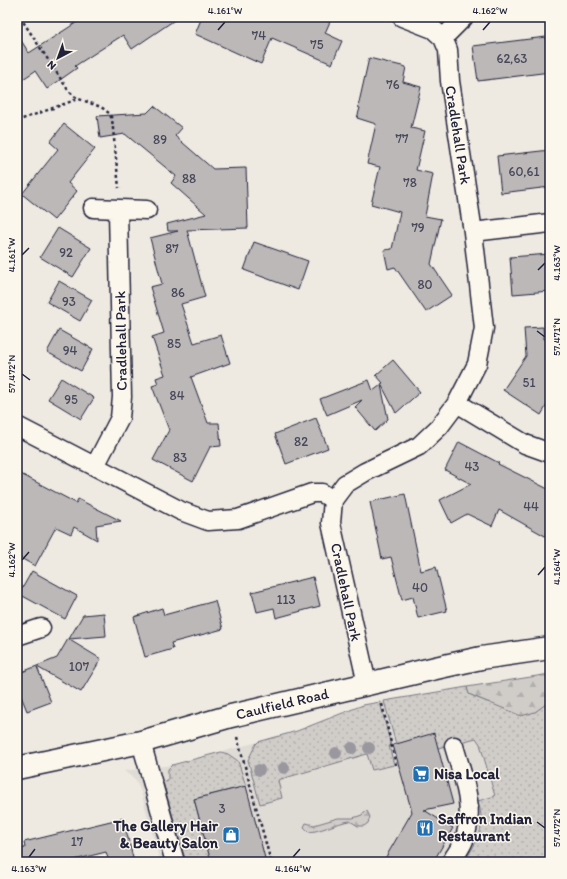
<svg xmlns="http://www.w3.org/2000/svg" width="567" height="879" font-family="Itim,sans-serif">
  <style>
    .built { fill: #dfdbd5 }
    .grass { fill: url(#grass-dots); stroke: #797882 }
    .forest { fill: url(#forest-firs); stroke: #797882 }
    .building { fill: #bcb8b8; stroke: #22223b }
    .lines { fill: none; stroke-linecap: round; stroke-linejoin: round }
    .minor-casing { stroke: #22223b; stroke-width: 21 }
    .tertiary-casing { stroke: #22223b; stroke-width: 25 }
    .path { stroke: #22223b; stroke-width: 2.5; stroke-dasharray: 3 3; stroke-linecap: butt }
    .minor { stroke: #fbf7ec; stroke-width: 18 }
    .tertiary { stroke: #fbf7ec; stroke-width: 22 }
    .tree { fill: #9a989e }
    .ticks { fill: none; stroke: #22223b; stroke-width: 1.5 }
    .labels { text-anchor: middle; stroke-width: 3; stroke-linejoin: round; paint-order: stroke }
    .number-label { font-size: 13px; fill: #48485a }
    .street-label { font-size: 15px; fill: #22223b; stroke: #fbf7ec }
    .poi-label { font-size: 15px; font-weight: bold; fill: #22223b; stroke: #fbf7ec; text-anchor: start }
    .neatline { fill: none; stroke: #22223b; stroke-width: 1.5 }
    .ticks-label { font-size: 10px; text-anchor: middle; fill: #22223b }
  </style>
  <defs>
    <pattern id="grass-dots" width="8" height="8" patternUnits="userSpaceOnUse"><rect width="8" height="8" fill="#d0cdc9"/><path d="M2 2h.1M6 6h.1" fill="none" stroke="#b2b0ae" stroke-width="1.8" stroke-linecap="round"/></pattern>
    <pattern id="forest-firs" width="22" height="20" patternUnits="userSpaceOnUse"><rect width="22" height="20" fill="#d0cdc9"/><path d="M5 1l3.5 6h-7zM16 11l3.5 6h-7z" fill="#b2b0ae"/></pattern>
  </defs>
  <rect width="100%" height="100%" fill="#eeeae2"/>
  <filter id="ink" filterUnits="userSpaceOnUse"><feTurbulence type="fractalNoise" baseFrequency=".025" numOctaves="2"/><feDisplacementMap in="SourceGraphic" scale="8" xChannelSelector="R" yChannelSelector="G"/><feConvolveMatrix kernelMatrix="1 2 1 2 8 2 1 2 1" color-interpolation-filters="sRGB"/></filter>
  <g filter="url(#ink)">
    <path class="built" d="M467,687l28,109 -16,5 2,12 1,12 -5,15 -13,22h-304l-19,-70 -5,-12 -12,-9 48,-6 86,-23 39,-11 66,-26z"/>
    <path class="grass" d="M467,687l2,7c21,11 43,14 66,18l15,-11v161h-86c15,-24 22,-33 14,-61l17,-5 -15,-52 -4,-6 -38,10 -42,-4 -12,-43z
      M380,702l11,44h-2l5,19 -22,5 -5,-16 -89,26 4,18 -22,6 -12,-44 8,-16 2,-2 39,-11 66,-26z
      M221,752l7,2 10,7 8,25 -52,13 16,59 -15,4h-9l-23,-80 5,-2v-11l4,-4z"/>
    <path class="forest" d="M550,674v27l-15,11 -14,4c-17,-8 -35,-14 -52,-22l-2,-7z
      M367,811l3,6 -2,6 -4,3h-6l-8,-5c-14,2 -28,10 -41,11l-5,-5 2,-4 8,2 24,-7h15l9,-3 2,-3z"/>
    <path class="building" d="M85,17h94l-47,32 -9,-14 -48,31 2,2 -30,21 -12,-18 -18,12v-49l12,19z
      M202,17h130l-7,16 17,8 -10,23 -60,-26 -11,26 -66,-30z
      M546,37l4,35 -72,9 -5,-35z
      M369,58l37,9 -3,15 18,5 -10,41 14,3 -9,39 17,4 -8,42 16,3 -10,45 21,31 -26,17 -31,-45 -7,2 -4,-19 8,-1 8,-37 -29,-8 9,-37 -13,-3 9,-40 -19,-6 3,-10 -2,-1z
      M154,106l28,22 -7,8 38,33 33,-1 2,60 -61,2 18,67 -24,7 13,39 27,-8 9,28 -39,14 17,46h11l2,23 -11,1 -17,34 -40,-21 16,-30 -17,-44 6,-2 -2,-6 9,-3 -13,-38 12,-4 -14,-46 12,-3 -12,-46 28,-7h-10l-1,-7 39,-10 -35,-31 5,-7 -51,-42 -25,4 -3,-22 50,-3z
      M64,124l31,25 -27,34 9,8 -23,29 -32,-26 36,-45 -8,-7z
      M550,150v37l-49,6 -4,-37z
      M58,228l33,20 -18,29 -33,-20z
      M254,242l54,19 -10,29 -54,-20z
      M550,254v37l-37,3 -3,-37z
      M59,281l33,19 -12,21 -33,-19z
      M543,327l1,12h6v61l-9,15 -38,-25 23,-34 -2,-28z
      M59,330l34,19 -12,22 -34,-19z
      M393,360l27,32 -24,21 -15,-29 2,-1 -7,-8z
      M61,378l33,20 -13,21 -33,-20z
      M369,380l4,11 8,-6 7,34 -13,12 -20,-24 7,-7 -35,15 -7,-16z
      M316,418l12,30 -42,16 -11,-30z
      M459,442l40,21 -1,1 52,26v37l-5,9 -46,-26 -7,16 -25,-12 -16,9 -11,-23 31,-16 -26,-14z
      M17,472l59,31 2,-4 43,22 -25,4 1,15 -23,-13 -3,7 -15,-7 -21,39 -18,-10z
      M405,494l16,77 15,-4 11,44 -29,7 -5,-21 -11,3 -11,-43 -9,2 -12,-57z
      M32,571l45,25 -12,23 -46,-25z
      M313,577l7,29 -44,12 -2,-10 -17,4 -5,-20z
      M215,601l8,28 -52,14 2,6 -28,8 -11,-40 28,-9 2,7z
      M104,613l2,23 -37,3 14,-24z
      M68,639l33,20 -20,33 -44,-25 14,35 -24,9 -10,-25v-12l40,-16z
      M434,733l19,71 -29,6 29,18 -20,34h-50l29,-50 -19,-67z
      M246,786l20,76h-55l-17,-63z
      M123,818l11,44h-25l-3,-10 -40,10h-49v-12l8,-2 -1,-6z"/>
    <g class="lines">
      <g class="minor-casing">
        <path id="minor" d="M443,38l21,-21
          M93,208l54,2
          M473,232l77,-9
          M457,403l68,41 25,9
          M17,426l164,85 27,10 30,-2 74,-26h10l11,7
          M95,466l25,-48 2,-21 -4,-187
          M17,636l24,-8
          M367,684l-36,-161 2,-23 12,-16 20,-12 54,-26 20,-19 18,-24 20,-39 7,-36 -11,-96 -23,-151 -2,-31 -5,-12 -10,-9 -31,-12
          M141,742l34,120
          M451,862c4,-7 10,-14 13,-22 12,-32 -1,-62 -10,-94"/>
      </g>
      <g class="tertiary-casing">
        <g id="tertiary">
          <path id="s1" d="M17,768l124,-26 90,-26 209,-49 41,-9 69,-10"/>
        </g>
      </g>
      <path class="path" d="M20,17l48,73 6,6 5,3 22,8 8,6 3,6 7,69
        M17,121l61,-22
        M382,704l14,61
        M237,737l34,125"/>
      <use href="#minor" class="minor"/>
      <use href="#tertiary" class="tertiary"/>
    </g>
    <g class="tree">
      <circle cx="352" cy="748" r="6"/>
      <circle cx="369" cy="748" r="6"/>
      <circle cx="336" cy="753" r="6"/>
      <circle cx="284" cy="768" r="6"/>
      <circle cx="259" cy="770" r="6"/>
    </g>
  </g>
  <path class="ticks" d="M218,30l7,-8M483,30l7,-8M22,255l7,-7M538,270l7,-7M537,331l8,6M22,374l8,6M22,560l7,-8M538,575l7,-8M537,822l8,6M29,857l6,-8M293,857l7,-8"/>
  <defs>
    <g id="supermarket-square" transform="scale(0.9)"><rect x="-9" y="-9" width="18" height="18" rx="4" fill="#1f6fb2" stroke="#fbf7ec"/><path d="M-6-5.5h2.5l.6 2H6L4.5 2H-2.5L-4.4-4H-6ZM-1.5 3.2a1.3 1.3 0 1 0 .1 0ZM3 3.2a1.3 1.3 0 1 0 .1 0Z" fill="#fff"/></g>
    <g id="restaurant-square" transform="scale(0.9)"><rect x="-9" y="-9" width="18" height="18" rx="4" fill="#1f6fb2" stroke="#fbf7ec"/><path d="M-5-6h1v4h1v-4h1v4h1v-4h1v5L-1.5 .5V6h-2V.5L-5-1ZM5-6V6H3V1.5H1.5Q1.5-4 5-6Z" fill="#fff"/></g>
    <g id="shop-square" transform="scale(0.9)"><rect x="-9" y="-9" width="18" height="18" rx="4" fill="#1f6fb2" stroke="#fbf7ec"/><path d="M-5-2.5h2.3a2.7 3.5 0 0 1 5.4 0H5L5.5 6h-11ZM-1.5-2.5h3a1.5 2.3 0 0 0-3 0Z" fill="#fff"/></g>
  </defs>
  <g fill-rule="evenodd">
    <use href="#supermarket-square" x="421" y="774"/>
    <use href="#restaurant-square" x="425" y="828"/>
    <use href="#shop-square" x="231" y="835"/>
  </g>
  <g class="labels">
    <g class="number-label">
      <text x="259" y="40">74</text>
      <text x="317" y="49">75</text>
      <text x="512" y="63">62,63</text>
      <text x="393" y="89">76</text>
      <text x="402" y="143">77</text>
      <text x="160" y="144">89</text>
      <text x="524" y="176">60,61</text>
      <text x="189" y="183">88</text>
      <text x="410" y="187">78</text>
      <text x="418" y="232">79</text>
      <text x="172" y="253">87</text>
      <text x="66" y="257">92</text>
      <text x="425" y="289">80</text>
      <text x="178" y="297">86</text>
      <text x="69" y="306">93</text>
      <text x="174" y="348">85</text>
      <text x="70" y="355">94</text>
      <text x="529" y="387">51</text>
      <text x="177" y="400">84</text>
      <text x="71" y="404">95</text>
      <text x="301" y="446">82</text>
      <text x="180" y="462">83</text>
      <text x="472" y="471">43</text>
      <text x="531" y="511">44</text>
      <text x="420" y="592">40</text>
      <text x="286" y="604">113</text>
      <text x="79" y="671">107</text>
      <text x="222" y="813">3</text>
      <text x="77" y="846">17</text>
    </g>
    <g class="street-label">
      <text transform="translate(458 135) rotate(81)" y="5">Cradlehall Park</text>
      <text transform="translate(121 341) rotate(-91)" y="5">Cradlehall Park</text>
      <text transform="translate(346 592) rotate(78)" y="5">Cradlehall Park</text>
      <text dy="5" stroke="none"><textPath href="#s1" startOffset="273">Caulfield Road</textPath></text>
    </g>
    <g class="poi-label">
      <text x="434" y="779">Nisa Local</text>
      <text x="438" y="824">Saffron Indian<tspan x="438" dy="17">Restaurant</tspan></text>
      <text x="218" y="831" text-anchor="end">The Gallery Hair<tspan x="218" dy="17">&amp; Beauty Salon</tspan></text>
    </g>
  </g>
  <rect width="567" height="879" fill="none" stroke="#fbf7ec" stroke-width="44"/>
  <g transform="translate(58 58) rotate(221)" stroke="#fbf7ec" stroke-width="3" paint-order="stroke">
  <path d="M0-3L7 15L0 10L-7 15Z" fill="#22223b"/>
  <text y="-6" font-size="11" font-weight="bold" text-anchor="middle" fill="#22223b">N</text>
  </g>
  <rect x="22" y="22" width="523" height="835" class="neatline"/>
  <g class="ticks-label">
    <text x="225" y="14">4.161°W</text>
    <text x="490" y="14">4.162°W</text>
    <text transform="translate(11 255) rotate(-90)" y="4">4.161°W</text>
    <text transform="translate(556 263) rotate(-90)" y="4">4.163°W</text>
    <text transform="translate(556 337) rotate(-90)" y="4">57.471°N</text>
    <text transform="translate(11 374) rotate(-90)" y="4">57.472°N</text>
    <text transform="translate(11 560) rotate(-90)" y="4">4.162°W</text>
    <text transform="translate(556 567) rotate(-90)" y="4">4.164°W</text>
    <text transform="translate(556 828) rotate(-90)" y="4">57.472°N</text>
    <text x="29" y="872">4.163°W</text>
    <text x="293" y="872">4.164°W</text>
  </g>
</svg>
